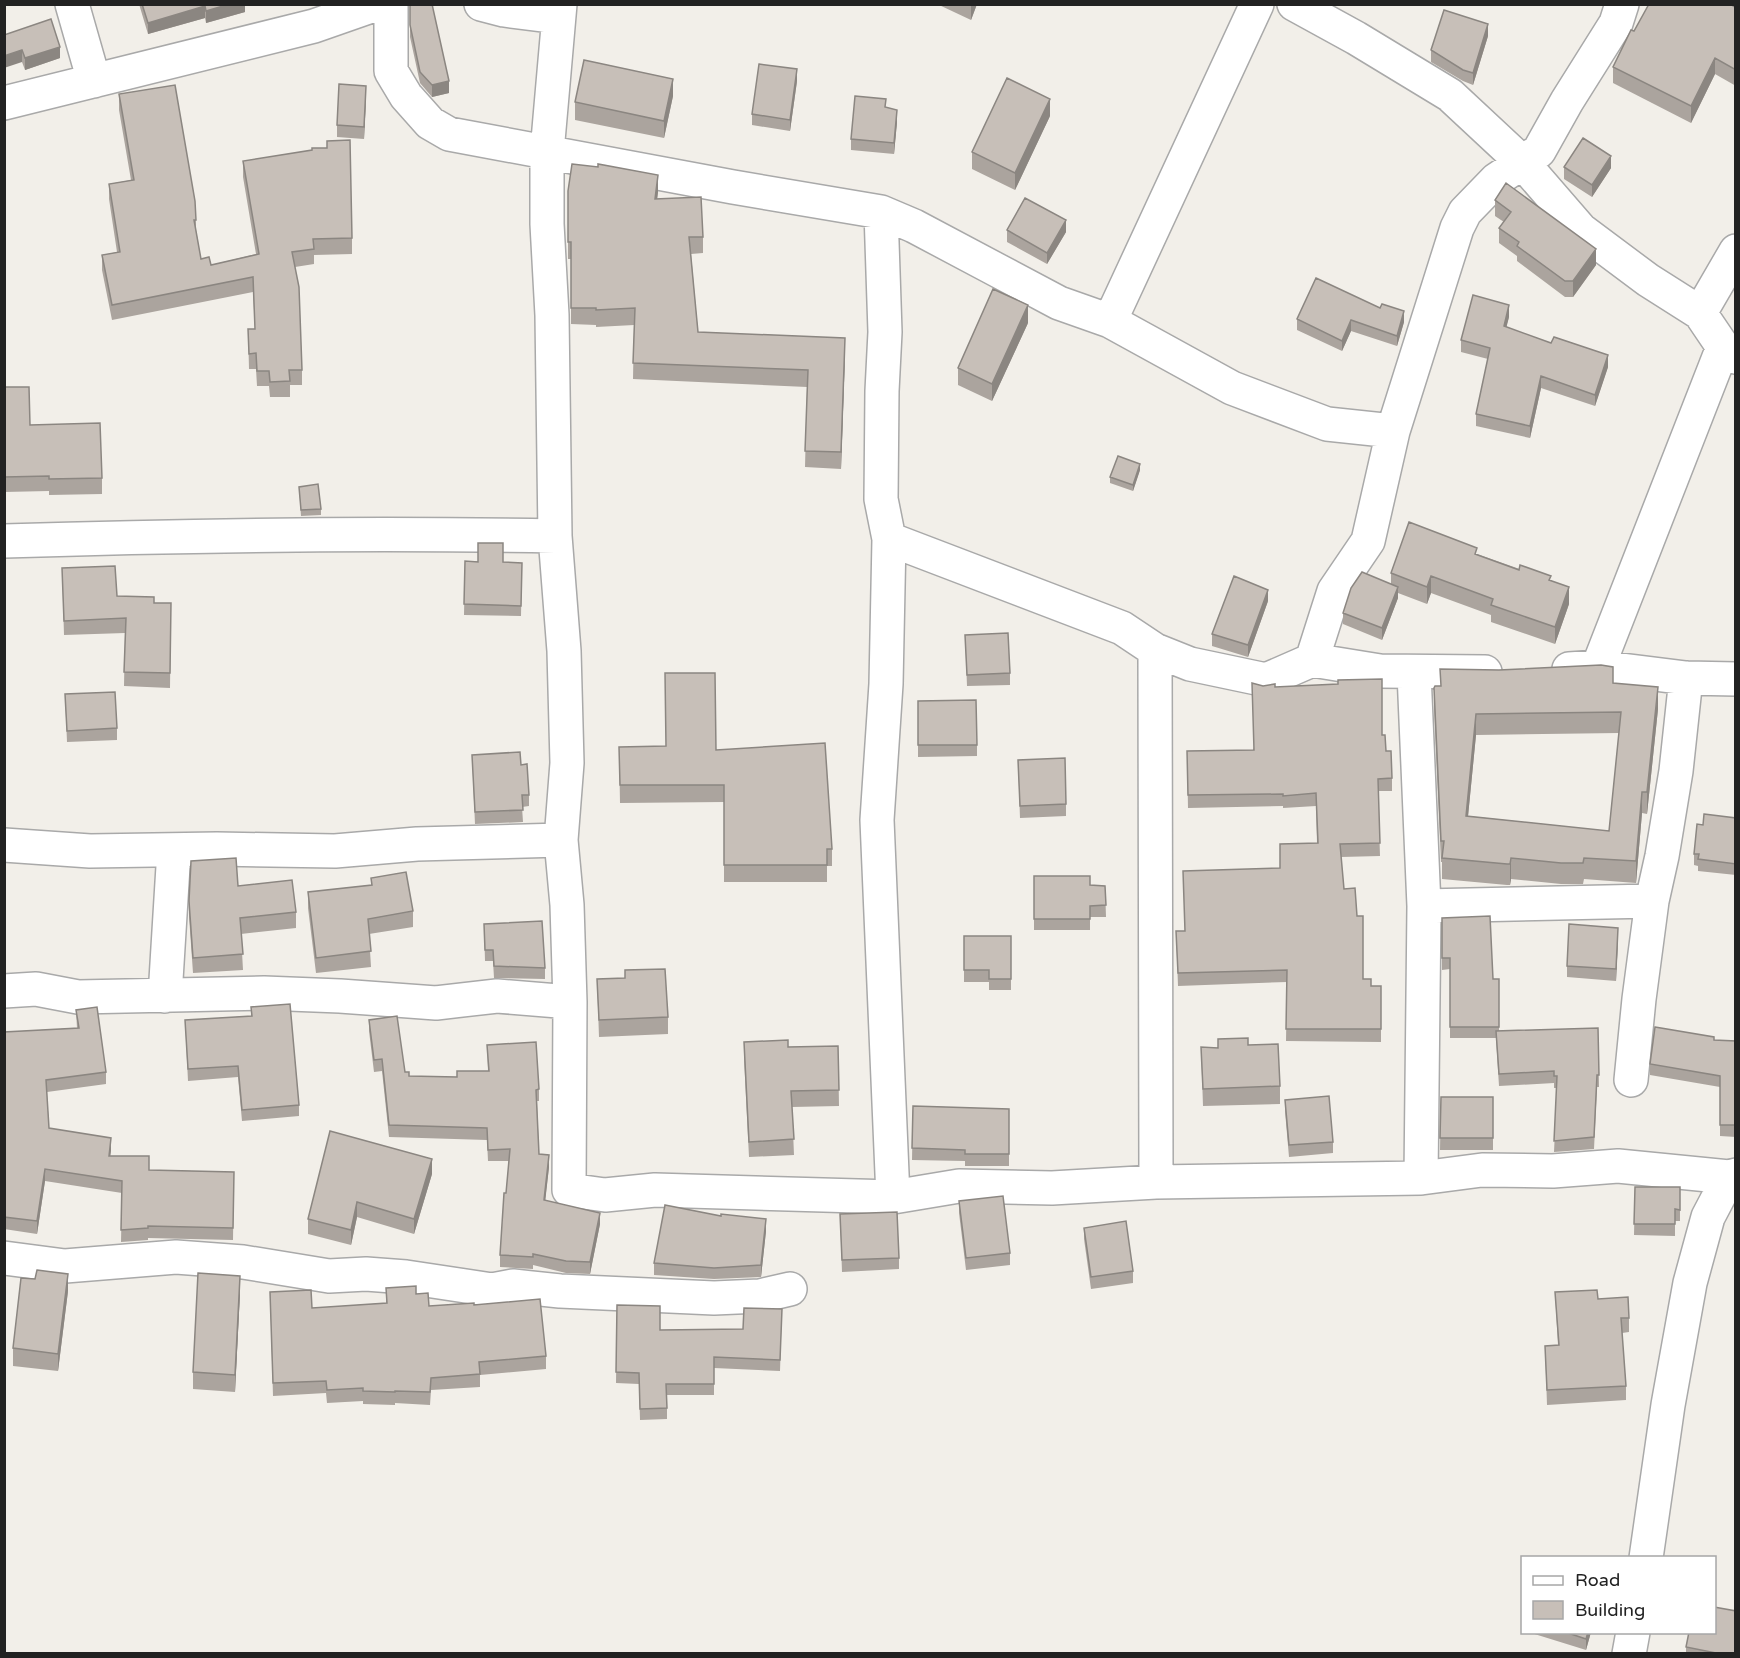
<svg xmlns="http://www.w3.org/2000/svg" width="1740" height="1658" font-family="'Varela Round',sans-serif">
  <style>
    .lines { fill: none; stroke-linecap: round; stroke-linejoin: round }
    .minor-casing { stroke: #a9a9a9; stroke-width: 36 }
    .minor { stroke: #fff; stroke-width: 33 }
    .wall { fill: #aba49e; fill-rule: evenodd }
    .shaded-wall { fill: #8b8681 }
    .building { fill: #c7bfb8; stroke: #8b8681; stroke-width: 1.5; fill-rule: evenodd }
  </style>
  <rect width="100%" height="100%" fill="#f2efe9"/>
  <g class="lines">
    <g class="minor-casing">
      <path id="minor" d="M72,4l22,77
        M391,4v67l15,25 24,27 19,11 284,53 148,25 33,14 145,77 51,18 122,67 95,36 66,7
        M481,4l23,6 54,7
        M560,4l-13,148v72l5,91 3,221 9,115 3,112 -6,77 6,65 3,97 -1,188 36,5 50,-5 238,7 66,-11 93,2 104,-6 265,-4 61,-8 71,1 65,-5 111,11
        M1294,4l62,34 94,57 73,68 58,67 67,50 52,33 23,34 13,10
        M4,103l310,-77 63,-22
        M881,212l4,120 -3,59 -1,108 8,40 -3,145 -9,136 16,377
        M1700,313l36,-62
        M1110,321l147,-317
        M889,539l233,89 33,22 35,14 76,16 46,-20 68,11 105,1
        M4,541c184,-6 368,-8 551,-5
        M1155,650l1,532
        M1312,660l22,-69 34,-50 25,-110 64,-203 8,-16 31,-32 43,-29 28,-50 49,-78 6,-19
        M1598,667l125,-320
        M1569,669l29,-2 88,11 50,1
        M1414,673l10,233 -3,272
        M4,845l86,6 127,-2 118,2 82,-7 144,-4
        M1424,906l228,-5
        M4,991l32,-2 42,8 186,-4 76,3 96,7 61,-7 73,6
        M165,996l9,-146
        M1631,1080l8,-81 13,-98 10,-45 14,-85 10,-93
        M4,1258l61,8 111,-9 67,5 86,14 37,-2 40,3 86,13 21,-4 47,5 154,7 46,-2 30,-7
        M1646,1558l22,-153 22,-122 18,-66 21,-40 7,-2
        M1629,1654l4,-22"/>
    </g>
    <use href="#minor" class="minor"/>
  </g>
  <path class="wall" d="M139,4h106v8l-39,11 -1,-5 -57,16z
    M410,4l39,89 -17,4 -12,-14 -10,-46z
    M937,4h40l-6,16z
    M1736,8v78l-21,-12 -24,49 -78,-40v-16l21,-36z
    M4,35l56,23 -35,12 -3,-8z
    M1488,36l-15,49 -10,-4 -32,-19v-12z
    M797,81l-7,50 -38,-6v-11z
    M119,94l77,126v10l5,29 10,6 45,-11 -13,-77v-16l109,77v16l-38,1v9l-19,3 7,103v15h-12v12h-20l-1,-11h-12l-1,-17h-7l-1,-40h7l-2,-37 -141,28 -10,-50v-15l15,-3 -8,-53v-15l22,-4 -12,-70z
    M673,96l-9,42 -89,-18v-18z
    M366,98l-2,41 -27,-2v-12z
    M886,108l11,14 -3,32 -43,-4v-11z
    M1050,116l-35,74 -43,-21v-17z
    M1564,167l47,1 -19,29 -28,-18z
    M568,191l90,1 -1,7 46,38v16l-12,1 7,78 147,22 -4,115 -36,-2 2,-80 -174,-8 1,-54 -38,2v-2l-25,-1v-65h-3z
    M1495,200l101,65 -23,32h-8l-48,-36v-5l-18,-13v-15l5,-6 -9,-6z
    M1007,230l59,2 -19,32 -40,-22z
    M1509,317l-3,10 102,40 -13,39 -54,-18 -11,50 -54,-12v-12l12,-55 -27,-7v-12z
    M1297,319l107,3 -7,24 -46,-15 -9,20 -45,-21z
    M1028,323l-36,78 -34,-16v-17z
    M4,387l26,38 72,53v16l-53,1v-4l-45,1z
    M1140,470l-7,21 -23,-8v-6z
    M299,487l22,22v6l-20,1z
    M1477,554l74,26 18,24 -14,40 -64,-22v-7l-60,-22 -4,11 -29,-11v5l-16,42 -39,-16v-11l48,-29v-11z
    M465,561l57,2 -1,53 -57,-1z
    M62,568l55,28 37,7h17l-1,85 -46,-2 1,-53 -61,2z
    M1268,601l-20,56 -36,-11v-12z
    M965,635l45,38v12l-43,1z
    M1613,683l45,26 -11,105 -5,-1 -6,70 -52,-4 -1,5h-22l-50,-5 -1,6h-3l-65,-6v-17h-1l-7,-153 1,-23zM1619,733l-10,98 -141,-15 8,-81z
    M1275,687l107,48 10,43v13h-14l2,65 -39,1 3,32 19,90 8,7h10v56l-95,-1 1,-59 -109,4 -2,-55h8l96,-63v-24l37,-1 -1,-37 -33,2v-2l-95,2 -1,-57 66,-1z
    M65,694l52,34v12l-50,2z
    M918,701l59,44v11l-59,1z
    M619,747l97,3 116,99v17h-5v16h-103v-80l-104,1z
    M472,755l49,10 8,30v11l-7,1 1,15 -48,2z
    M1018,760l48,44v12l-46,2z
    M1736,818v57l-38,-4v-5l-4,-1v-11l9,-29z
    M1034,876l56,9 15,1 1,31h-16v13h-56z
    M371,878l42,33v16l-44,7 2,33 -55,6 -8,-65v-16l63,-7z
    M238,886l58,26v16l-55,6 2,36 -50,3 -4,-57v-15z
    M1442,918l51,61h6v52l99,-3 1,59h-2l-3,62 -40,3 3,-64h-3v-5l-55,3 -3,-48h-46v-69l-8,1z
    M484,924l61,44v11l-51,-1 -1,-17h-8z
    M964,936h47v54h-22v-8h-25z
    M1618,939l-2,42 -49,-4v-11z
    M597,979l71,38v17l-69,3z
    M251,1007l48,98v11l-57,5 -4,-44 -50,4 -3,-61 66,-4z
    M76,1010l30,62v12l-59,8 2,36 62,22 -1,6 39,14 85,2 -1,68 -85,-2v2l-27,2 1,-49 -77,-12 -8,53 -33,-5v-197l73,-4z
    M369,1020l36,52 4,4 48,1 31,-6 -1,-26 52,44v12h-2l2,53 10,13 -4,34 55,23 -10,50 -24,-1 -33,-8v4l-33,-2v-12l9,-94h-21l-1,-21 -98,-3 -7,-66 -8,1 -5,-41z
    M1714,1040l22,1v96l-16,-1v-49l-70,-12v-11z
    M744,1042l44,5 50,-1 1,60 -47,1 2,48 -45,2 -5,-99z
    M1201,1047l17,1 62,38v18l-77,2z
    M1441,1097h52v53h-53z
    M1285,1100l48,42v11l-44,4 -4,-46z
    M913,1106l96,3v57h-44v-5l-53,-1z
    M432,1174l-18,60 -57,-17 -6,28 -43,-11v-15z
    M1635,1187h45v34h-5v15l-41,-1z
    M959,1201l51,52v12l-44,5 -7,-57z
    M840,1214l59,44v11l-57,3z
    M1084,1228l49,43v12l-42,6 -7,-50z
    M766,1231l-5,46 -47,2 -60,-4v-12z
    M386,1288l30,6 13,12 45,-1 72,51v13l-66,6v12l-49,3 -1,15 -35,-2v2l-32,-1v-3l-36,2 -1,-10 -53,3 -3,-104 42,16 74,-5z
    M68,1291l-10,80 -45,-5v-18z
    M1555,1292l43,7 31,19v14l-7,1 4,53v14l-79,5 -2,-59 13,-1z
    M240,1293l-5,99 -42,-3v-17z
    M617,1305l43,25 83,-1 39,-20 -2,62 -66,-3v27h-47v24l-27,1 -1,-36 -23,-1z
    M1528,1632h63l-5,18z
    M1686,1647l50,6h-50z"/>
  <path class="shaded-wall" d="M230,4h15v8l-39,11v-12z
    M971,4h6l-6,16z
    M205,6v12l-57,16v-11z
    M1488,24v12l-15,49v-12z
    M60,47v11l-35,12v-12z
    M22,50v12l-18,6v-12z
    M1715,58v16l-24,49v-17z
    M797,69v12l-7,50v-11z
    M673,79v17l-9,42v-17z
    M449,81v12l-17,4v-12z
    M366,86v12l-2,41v-12z
    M1050,99v17l-35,74v-17z
    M897,110v12l-3,32v-11z
    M1611,156v12l-19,29v-12z
    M658,175v17l-3,24v-17z
    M1066,220v12l-19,32v-11z
    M1596,249v16l-23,32v-16z
    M1028,305v18l-36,78v-17z
    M1509,305v12l-5,20v-11z
    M1404,311v11l-7,24v-10z
    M1351,320v11l-9,20v-10z
    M845,338v16l-4,115v-17z
    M1608,355v12l-13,39v-11z
    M1541,376v12l-11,50v-12z
    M1140,464v6l-7,21v-6z
    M1431,576v17l-4,11v-17z
    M1398,587v11l-16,42v-12z
    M1569,587v17l-14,40v-17z
    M1268,590v11l-20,56v-12z
    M1658,687v22l-11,105v-22z
    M1476,714v21l-10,102v-21z
    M1642,792v21l-6,70v-22z
    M1511,858v21l-1,6v-21z
    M1618,928v11l-2,42v-12z
    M111,1138v12l-2,18v-12z
    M549,1155v12l-5,45v-12z
    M432,1159v15l-18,60v-15z
    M45,1169v12l-8,53v-13z
    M357,1202v15l-6,28v-15z
    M600,1213v11l-10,50v-12z
    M766,1219v12l-5,46v-12z
    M68,1274v17l-10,80v-17z
    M240,1276v17l-5,99v-17z
    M1588,1632h3l-5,18v-11z"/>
  <path class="building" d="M142,4h88l-24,7 -1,-5 -57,17z
    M410,4h22l17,77 -17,4 -12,-13 -10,-47z
    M1649,4h81l6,4v62l-21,-12 -24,48 -78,-39 18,-37 3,1z
    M1444,10l44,14 -15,49 -10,-3 -32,-20z
    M51,19l9,28 -35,11 -3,-8 -18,6v-21z
    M584,60l89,19 -9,42 -89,-19z
    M759,64l38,5 -7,51 -38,-6z
    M1007,78l43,21 -35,74 -43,-21z
    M339,84l27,2 -2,41 -27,-2z
    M175,85l20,116 1,19h-2l7,39 8,-2 2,8 48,-11 -16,-93 69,-11v-2h15v-7l23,-1 2,98 -39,1 1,10 -22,3 7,35 3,83h-13l1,11 -20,1 -1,-11h-12l-1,-18 -7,1 -1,-25h7l-2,-52 -141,28 -10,-50 18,-3 -11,-68 25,-4 -15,-86z
    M855,96l31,3 -1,8 12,3 -3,33 -43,-4z
    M1583,138l28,18 -19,29 -28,-18z
    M572,164l26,3v-3l60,11 -3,24 46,-2 2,40h-14l9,95 147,6 -4,114 -36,-1 3,-81 -175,-7 2,-55 -39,2v-2h-25v-66h-3v-51z
    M1506,183l90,66 -23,32h-8l-48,-35 2,-4 -20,-14 12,-16 -16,-12z
    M1025,198l41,22 -19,33 -40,-23z
    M1316,278l64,30 2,-4 22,7 -7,25 -46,-16 -9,21 -45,-22z
    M993,289l35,16 -36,79 -34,-16z
    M1473,295l36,10 -5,21 47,17 3,-6 54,18 -13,40 -54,-19 -11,50 -54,-12 14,-66 -29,-8z
    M4,387h25l1,38 70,-2 2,55 -53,1v-3l-45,1z
    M1118,456l22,8 -7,21 -23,-8z
    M318,484l3,25 -20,1 -2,-23z
    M1409,522l68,26 -2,6 44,16 1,-5 31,11 -2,4 20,7 -14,40 -64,-22 2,-6 -62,-23 -4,11 -36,-14z
    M478,543h25v19l19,1 -1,43 -57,-2 1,-43 13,1z
    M115,566l2,30 37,1v6h17l-1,70 -46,-1 2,-54 -62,3 -2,-53z
    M1362,572l36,15 -16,41 -39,-15 8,-25z
    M1234,576l34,14 -20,55 -36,-11z
    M1008,633l2,40 -43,2 -2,-40z
    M1601,665l12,2v16l45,4 -11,105h-5l-6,69 -52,-3 -1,5h-22l-50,-5 -1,6h-3l-65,-6 2,-17h-3l-7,-153 1,-2h6l-1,-17 59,1zM1621,712l-12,119 -143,-15 10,-102z
    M665,673h50l1,77 109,-7 7,106h-5v16h-103v-80h-104l-1,-38 47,-1z
    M1382,679v56h3l1,16h5l1,27 -14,1 2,64 -40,1 4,45 11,-1 2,28h6v63h8v7h10v43h-95l1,-59 -109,3 -2,-42h9l-2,-60 97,-3v-24l38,-1 -2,-50 -33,3v-2l-95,1 -1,-44 67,-1 -2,-67 11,3 12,-2v3l63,-3v-4z
    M115,692l2,36 -50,3 -2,-37z
    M976,700l1,45h-59v-44z
    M520,752l1,13 6,-1 2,31h-7l1,15 -48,2 -3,-57z
    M1065,758l1,46 -46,2 -2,-46z
    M1704,814l32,4v46l-38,-5 1,-5h-5l3,-30 6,1z
    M236,858l2,28 54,-6 4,32 -56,6 3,36 -50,4 -4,-57 2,-40z
    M406,872l7,39 -45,8 3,32 -55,7 -8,-66 64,-7 -1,-7z
    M1034,876h56v9l15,1 1,19 -16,1v13h-56z
    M1490,916l3,63h6v48h-49v-69h-8v-40z
    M542,921l3,47 -51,-2 -1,-16h-8l-1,-26z
    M1569,924l49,4 -2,41 -49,-3z
    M964,936h47v43h-22v-9h-25z
    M665,969l3,48 -69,3 -2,-41 28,-1v-8z
    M290,1004l9,101 -57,5 -4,-44 -50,3 -3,-49 67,-4 -1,-9z
    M97,1007l9,65 -60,8 3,48 62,10 -2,18h40v14l85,2 -1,56 -85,-2v2l-27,2 1,-49 -77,-12 -8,52 -33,-4v-185l75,-4 -3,-18z
    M397,1016l8,56h4v4l48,1v-6h32l-2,-26 49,-3 3,47 -3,1 3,64 10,1 -5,45 56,13 -10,49 -24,-1 -33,-7v3l-33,-2 4,-62h2l4,-44 -22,1 -1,-22 -98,-3 -7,-66 -8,1 -5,-40z
    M1655,1027l59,10v3l22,1v84h-16v-49l-70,-12z
    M1598,1028l1,47h-2l-3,62 -40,4 3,-65h-3v-5l-55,3 -3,-43z
    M1248,1038v7l30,-1 2,42 -77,3 -2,-42 17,1v-9z
    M788,1040v7l50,-1 1,44 -48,1 3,48 -45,3 -5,-100z
    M1329,1096l4,46 -44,3 -4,-45z
    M1441,1097h52v41h-53z
    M913,1106l96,3v45h-44v-4l-53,-2z
    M330,1131l102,28 -18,60 -57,-17 -6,28 -43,-11z
    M1635,1187h45v23l-5,-1v15h-41z
    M1003,1196l7,57 -44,5 -7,-57z
    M665,1205l56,11v-2l45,5 -5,46 -47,3 -60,-5z
    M897,1212l2,46 -57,2 -2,-46z
    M1126,1221l7,50 -42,6 -7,-49z
    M37,1270l31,4 -10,80 -45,-6 8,-70 14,1z
    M198,1273l42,3 -5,99 -42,-3z
    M416,1286v8l12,-1 1,13 45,-3v2l66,-6 6,57 -67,6 1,12 -49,4 -1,14 -35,-1v1l-32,-1v-3l-36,2 -1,-9 -53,2 -3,-91 41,-2 1,18 75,-5 -1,-15z
    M1597,1290l1,9 30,-2 1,21h-8l5,68 -79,4 -2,-44 14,-1 -4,-53z
    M617,1305l43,1v24l83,-1 1,-21 38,1 -2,51 -66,-3v27h-48l1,24 -27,1 -1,-36 -23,-1z
    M1714,1607l22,4v42h-20l-30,-6 3,-15h25z
    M1565,1632h23l-2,7z"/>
  <rect width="1740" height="1658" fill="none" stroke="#222222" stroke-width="12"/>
  <rect x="1521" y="1556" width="195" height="78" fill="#ffffff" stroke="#a7a7a7" stroke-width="1.5"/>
  <rect x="1533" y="1576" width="30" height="9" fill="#ffffff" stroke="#a7a7a7" stroke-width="1.5"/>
  <text x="1575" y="1586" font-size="18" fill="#222222">Road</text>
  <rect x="1533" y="1601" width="30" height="18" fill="#c7bfb8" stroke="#a7a7a7" stroke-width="1.5"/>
  <text x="1575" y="1616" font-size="18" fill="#222222">Building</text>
</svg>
